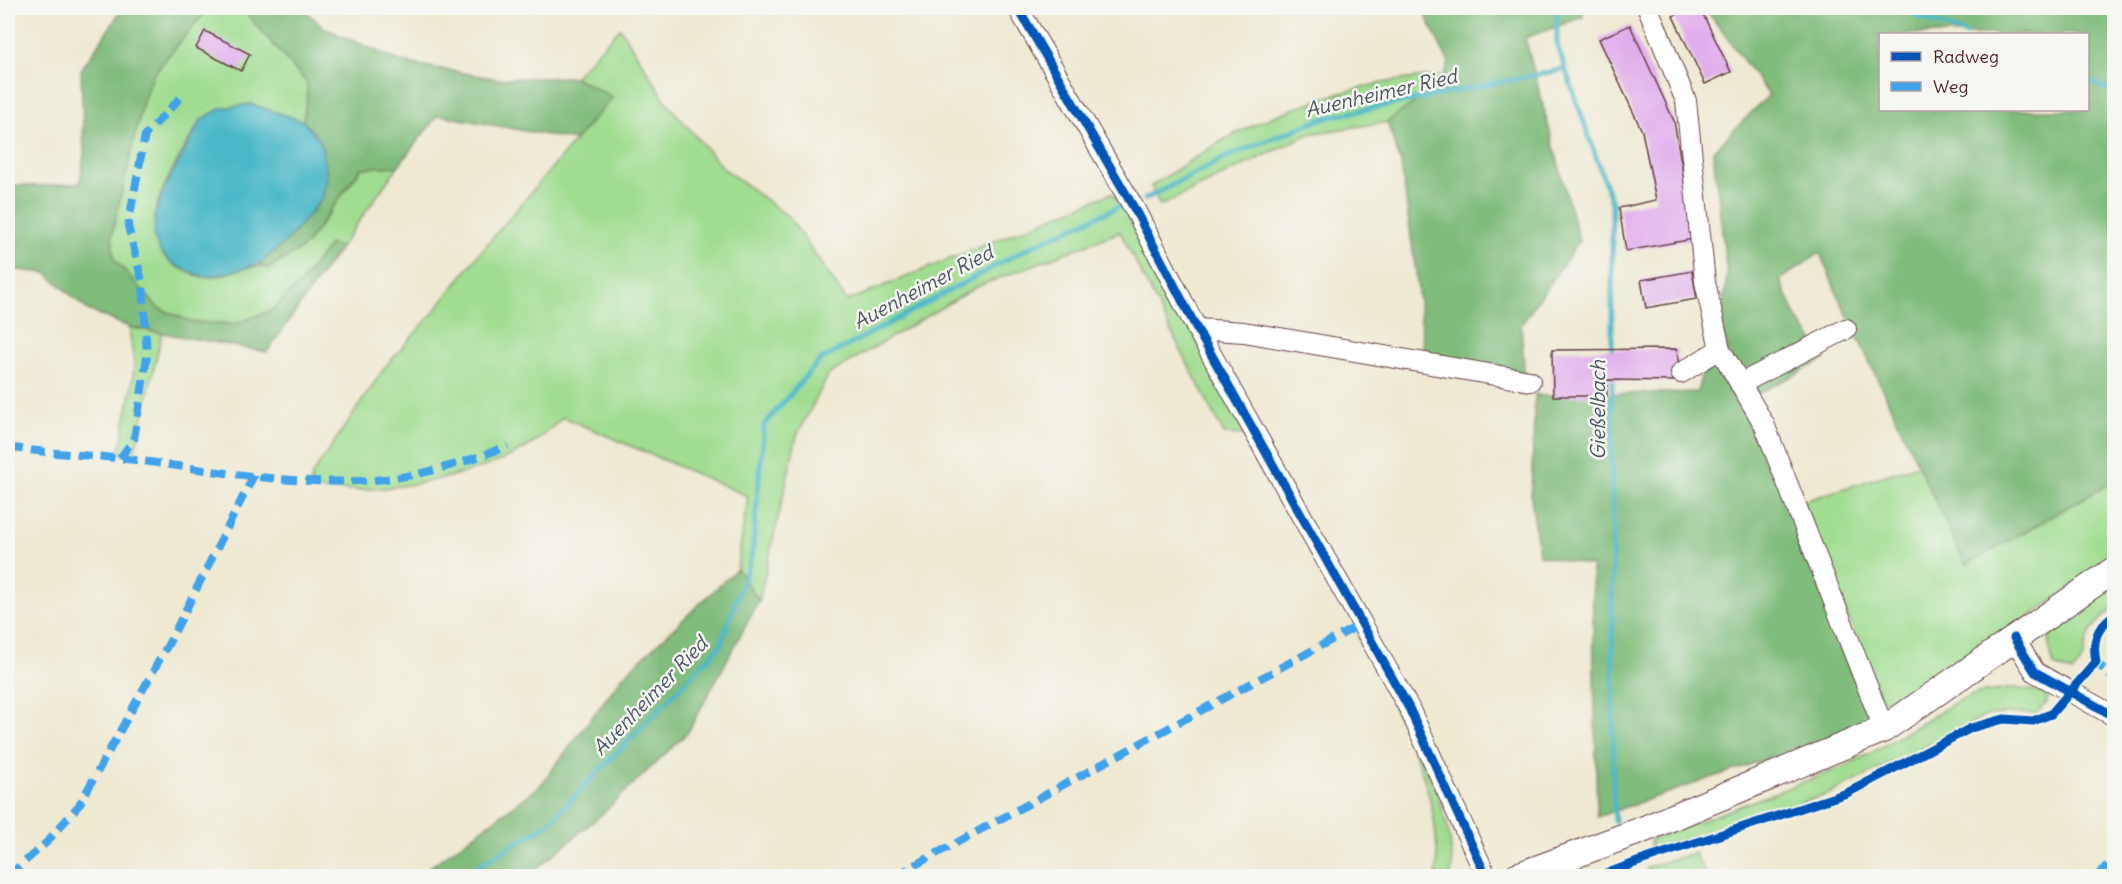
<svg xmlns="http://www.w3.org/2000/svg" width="2122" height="884" font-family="Delius,sans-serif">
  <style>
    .green { fill: #a0dd91; stroke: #757e5e; stroke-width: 1.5 }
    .forest { fill: #80bc7b; stroke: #656e53; stroke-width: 1.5; fill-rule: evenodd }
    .water { fill: #4cb8c7; stroke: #4b6c79; stroke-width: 1.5 }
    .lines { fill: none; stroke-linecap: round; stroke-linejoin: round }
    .stream { stroke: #4cb8c7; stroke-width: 5 }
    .building { fill: #e1aeec }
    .minor-casing { stroke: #633d44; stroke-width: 22 }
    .major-casing { stroke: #633d44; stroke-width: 28 }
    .minor { stroke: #fff; stroke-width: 20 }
    .major { stroke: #fff; stroke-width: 26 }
    .quiet { stroke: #40a2eb; stroke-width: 8; stroke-dasharray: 15 8; stroke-linecap: butt }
    .cycleway-casing { stroke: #f6f6f2; stroke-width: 13 }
    .cycleway { stroke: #0057b8; stroke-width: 9 }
    .labels { text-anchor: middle; stroke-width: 5; stroke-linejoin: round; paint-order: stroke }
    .water-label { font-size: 20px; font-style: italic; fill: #4b5562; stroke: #f6f6f2 }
  </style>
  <rect width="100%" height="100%" fill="#f6f6f2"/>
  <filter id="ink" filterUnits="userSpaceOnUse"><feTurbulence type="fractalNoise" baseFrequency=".0167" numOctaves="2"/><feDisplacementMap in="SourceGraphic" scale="12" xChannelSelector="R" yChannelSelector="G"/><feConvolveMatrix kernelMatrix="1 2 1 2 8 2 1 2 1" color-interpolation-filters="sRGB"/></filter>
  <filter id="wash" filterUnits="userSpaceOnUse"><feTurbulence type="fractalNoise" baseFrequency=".008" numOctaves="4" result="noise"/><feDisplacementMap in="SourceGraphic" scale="24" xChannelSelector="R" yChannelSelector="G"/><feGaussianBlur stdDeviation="1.35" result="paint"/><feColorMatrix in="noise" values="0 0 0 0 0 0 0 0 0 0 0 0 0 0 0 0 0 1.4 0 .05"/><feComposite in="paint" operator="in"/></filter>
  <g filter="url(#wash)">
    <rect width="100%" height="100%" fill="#efe9d2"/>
    <path class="green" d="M218,8h12l15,4 62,71v15l-4,23 -52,-17 -50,16c-12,19 -45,74 -46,95 0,7 4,35 8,40 9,10 26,19 40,22 23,3 44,-18 66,-8l36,-23 57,-78 36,-2 -58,82 -10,-4 -31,41 -27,25 -37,14 -43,-2 -34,-14 -44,-49 -2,-25 31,-133 11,-28 52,-62z
      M620,28l48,76 55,64 66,49 58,84 265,-108 23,30 112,212 -23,-1 -104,-202 -144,55 -147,87 -32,61 -38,166 -22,-32 11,-73 -185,-79c-10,9 -20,20 -31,27 -44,29 -119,43 -172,46 -16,1 -34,0 -50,-1l2,-14 73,-108 49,-55 49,-63 129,-152 -38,-20z
      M1443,76l-3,8 -53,38 -78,12 -149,72 -9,-20c28,-17 56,-38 86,-53 61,-30 138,-55 206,-57z
      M129,327l33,6 -28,123 -15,-2 13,-67 2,-23z
      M1918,465l48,100 148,-84v78l-165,112 -55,33 -13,-5 -80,-197z
      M2114,583v25c-10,8 -21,17 -26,30 -7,19 0,18 -16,35l-18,-7c-2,-8 -7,-20 -4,-28 6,-15 50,-45 64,-55z
      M1356,633c33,60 105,176 95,243h-15c9,-87 -42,-167 -80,-243z
      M2014,688l29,4 4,4v7l-11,10 -48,2 -159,79 -178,56 -1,-10 193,-73 32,-16 83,-50 21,-8z
      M1694,853l13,23h-61l1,-9z"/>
    <path class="forest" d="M123,8h95l-12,3 -52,62 -11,28 -31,133 2,25 44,49 34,14 43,2 37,-14 27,-25 31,-41 10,4 -73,104 -138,-25 -41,-17 -42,-37 -38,-4v-84l33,1 39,-3 4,-29 -3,-84z
      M230,8h72l24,21 76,33 96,17 76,-2 39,20 -38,43 -137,-25 -40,51 -37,2 -56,78 -36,23 -10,-5 27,-22 36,-43 5,-22 -6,-35 -18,-21 4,-23v-15l-62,-71z
      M1422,8h160l1,9 -58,21 54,203 -58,84 4,55 -101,-20 -7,-80 -16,-116 -14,-42 53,-38 9,-21z
      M1705,8h409v473l-148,84 -128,-269 -18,-43 -40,27 17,38 29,41 -71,36 -23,-35 -12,-35 7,-50 -14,-124 56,-56zM1880,34h208v76h-208z
      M1706,358l60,86 105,279 -274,94 -5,-251 -53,-11 -8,-58 4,-103 7,2 155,-4z
      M737,569l22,32 -71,131 -86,82 -74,62h-110l121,-89 85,-112z"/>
    <path class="water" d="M251,104l52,17 18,21 6,35 -5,22 -36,43 -27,22 -32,9 -23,4 -28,-11 -15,-13 -7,-15 1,-24 9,-25 37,-69 20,-12z"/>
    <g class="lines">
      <path class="stream" d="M1557,8v37l55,158v153
        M1907,8l12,9 47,17
        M2088,80l26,12
        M1145,199l86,-44 93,-37 241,-49
        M1612,374l1,416 2,32
        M462,876l85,-51 173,-179 32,-90 12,-131 55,-64 215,-116 84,-38"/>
    </g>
    <g id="blocks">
      <path class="building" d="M1691,8h9l31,64 -26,12 -32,-68z
        M1630,25l44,96 20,118 -68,12 -7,-43 37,-8 -14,-69 -43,-92z
        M205,31l45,23 -9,17 -45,-23z
        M1692,271l5,28 -51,9 -5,-28z
        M1677,349l3,32 -73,-1v16h-54l-1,-46z"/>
    </g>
  </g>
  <g filter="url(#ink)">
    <use href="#blocks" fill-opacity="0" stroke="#633d44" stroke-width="1.5"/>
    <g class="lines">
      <g class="minor-casing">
        <path id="minor" d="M1018,8l116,200 63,121 212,379 77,168
          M1648,8l38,93 19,181 15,67
          M1197,329l47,3 286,49
          M1681,373l39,-24 44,75 120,305
          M1740,384l106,-55
          M2014,638l21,34 79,44"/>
      </g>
      <g class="major-casing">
        <path id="major" d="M1517,876l125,-46 242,-101 230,-159"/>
      </g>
      <use href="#minor" class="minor"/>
      <use href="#major" class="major"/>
      <path class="quiet" d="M8,447c42,7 84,8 127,13 82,11 167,28 250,19 42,-4 83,-18 123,-33
        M120,458l14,-19 13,-82 -4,-72 -15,-59 17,-91 36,-38
        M2095,658l1,4 18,17
        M8,876l38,-33 33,-38 92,-166 83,-164
        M895,876l466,-252
        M2097,876l17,-18"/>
      <g class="cycleway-casing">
        <path id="cycleway" d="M1018,8l116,200 63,121 212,379 77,168
          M2014,638l21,34 79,44
          M1600,876l40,-15 207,-68 124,-65 33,-9 29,2 18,-7 45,-52c-4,-21 0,-34 18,-47"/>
      </g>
      <use href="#cycleway" class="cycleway"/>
    </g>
  </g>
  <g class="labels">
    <g class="water-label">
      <text transform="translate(1381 93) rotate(-13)" y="7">Auenheimer Ried</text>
      <text transform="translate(923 287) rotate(-28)" y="7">Auenheimer Ried</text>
      <text transform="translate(1598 410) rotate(-90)" y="7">Gießelbach</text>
      <text transform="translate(650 696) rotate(-46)" y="7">Auenheimer Ried</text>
    </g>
  </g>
  <rect width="2122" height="884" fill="none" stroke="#f6f6f2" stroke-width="30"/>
  <rect x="1879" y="33" width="210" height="78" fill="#f6f6f2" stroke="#b1a0a2" stroke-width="1.5"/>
  <rect x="1891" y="52" width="30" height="9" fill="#0057b8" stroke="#b1a0a2" stroke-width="1.5"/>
  <text x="1933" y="63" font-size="18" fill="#4a1f2b">Radweg</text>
  <rect x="1891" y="82" width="30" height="9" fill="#40a2eb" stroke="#b1a0a2" stroke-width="1.5"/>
  <text x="1933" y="93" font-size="18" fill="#4a1f2b">Weg</text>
</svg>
